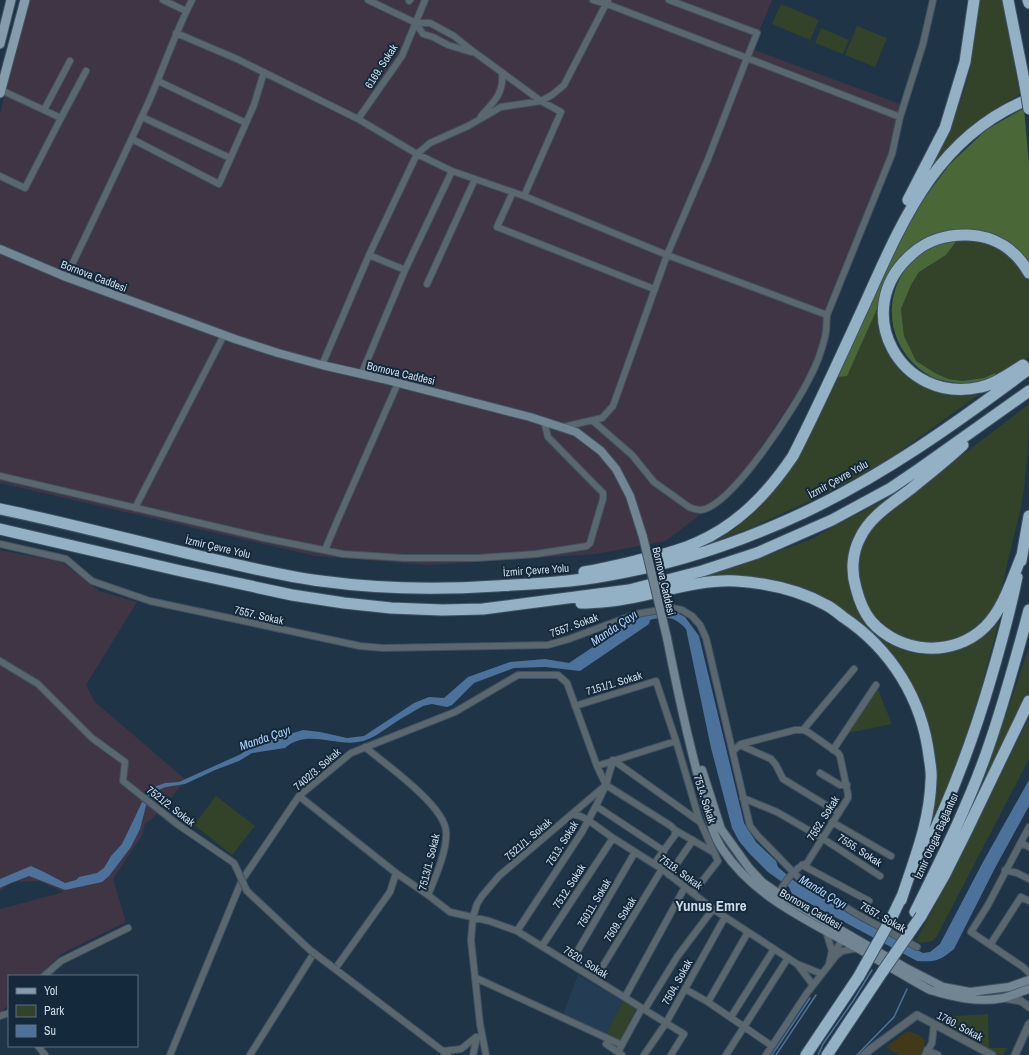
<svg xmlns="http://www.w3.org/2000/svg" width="1029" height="1055" font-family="'Archivo Narrow',sans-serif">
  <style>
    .industrial { fill: #3f3544 }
    .built { fill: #243d55 }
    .green { fill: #334329 }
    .forest { fill: #4a6738 }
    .sand { fill: #413919 }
    .water { fill: #4c729c }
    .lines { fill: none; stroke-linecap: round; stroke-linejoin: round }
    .stream { stroke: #4c729c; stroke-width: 1.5 }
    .minor-casing { stroke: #3f5263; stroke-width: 8 }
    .tertiary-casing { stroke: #3f5263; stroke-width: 9 }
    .secondary-casing { stroke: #3f5263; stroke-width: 10 }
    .primary-casing { stroke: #3f5263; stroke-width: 11 }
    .motorway-casing { stroke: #3f5263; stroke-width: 13 }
    .minor { stroke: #5b676f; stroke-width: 6 }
    .tertiary { stroke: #5b676f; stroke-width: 7 }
    .secondary { stroke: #728592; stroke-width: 8 }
    .primary { stroke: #849cac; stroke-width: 9 }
    .motorway { stroke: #93b0c4; stroke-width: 11 }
    .minor-bridge-casing { stroke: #3f5263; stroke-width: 8; stroke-linecap: butt }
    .secondary-bridge-casing { stroke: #3f5263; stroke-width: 10; stroke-linecap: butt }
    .motorway-bridge-casing { stroke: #3f5263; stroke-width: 13; stroke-linecap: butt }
    .minor-bridge { stroke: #5b676f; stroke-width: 6 }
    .secondary-bridge { stroke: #728592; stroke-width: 8 }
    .motorway-bridge { stroke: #93b0c4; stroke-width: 11 }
    .labels { text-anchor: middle; stroke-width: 4; stroke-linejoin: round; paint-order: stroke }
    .street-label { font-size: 11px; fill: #cfdce8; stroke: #15293c }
    .water-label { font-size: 12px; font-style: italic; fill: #b0d2f9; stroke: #15293c }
    .district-label { font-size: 15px; font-weight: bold; fill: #cfdce8; stroke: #15293c }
  </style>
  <rect width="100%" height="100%" fill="#1f3446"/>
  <path class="industrial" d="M29,0h743l-20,49 148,55 -11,48 -64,157 -2,25 -14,41 -62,94 -32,34 -49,38 -70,13 -167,11 -114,-9 -315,-73v-369l18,-77z
    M0,550l62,12 37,29 38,11 -51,83 9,17 91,78 -34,39 -7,4 -2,11 -30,45 13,43 -65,32 -22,22h-30v29l-9,8v-104l64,-17 -25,-11 -26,1 -13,9z"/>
  <path class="built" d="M578,975l45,26 -17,34 -43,-21z"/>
  <path class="green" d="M979,0h23l18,94c-42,24 -67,46 -97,84 14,-26 28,-51 38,-78 11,-30 15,-68 18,-100z
    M781,4l38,16 -9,20 -38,-16z
    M857,26l30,12 -12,29 -30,-12z
    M821,28l28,12 -6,14 -28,-11z
    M958,239h19l30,15 15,15 7,12v76l-33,19 -2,-3 -10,5 -22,3 -14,-2 -13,-6 -20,-12 -11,-25 -3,-27 10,-24 8,-13 27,-17z
    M881,300l-1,25 40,59 14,6 12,3h35l-97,70 -53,28 -78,36 -52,19 31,-15 35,-32 27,-33 42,-89 11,-2z
    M1029,404c0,30 -1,60 -6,91 -3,20 -9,41 -14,61 -5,21 -8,43 -19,61 -4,5 -14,10 -19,14 -14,10 -23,13 -39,13 -57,1 -88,-58 -67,-107 3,-8 13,-15 18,-21z
    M901,491l-50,58 20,76 69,28 60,-37 -28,108 -17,47 -22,53 -1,-1 4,-29 -4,-53 -11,-40 -21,-36 -47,-47 -87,-37 -60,-5 44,-14 59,-22z
    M1029,647v45l-11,21 -40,84z
    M877,687l15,37 -44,9z
    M1029,717v42l-92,177 -5,5 -11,2 -5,-3 38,-69z
    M216,796l39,30 -23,29 -38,-30z
    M623,1001l13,8 -15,31 -15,-5z
    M988,1014l1,34h18l-4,7h-6l-70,-37z"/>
  <path class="forest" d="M1024,108l5,56v103l-49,-35 -70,19 -13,11 -9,16 -7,22 -34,76 -11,1 76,-162 37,-50 37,-35z
    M958,239l-12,16 -27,17 -8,13 -10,24 3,27 12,25 19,12 13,6 14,2 22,-3 11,-5 1,3c-4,2 -9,5 -14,6 -11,3 -25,2 -36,-1 -4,-1 -10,-2 -14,-4 -54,-29 -53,-102 0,-131 7,-4 18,-5 26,-7z"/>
  <path class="sand" d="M909,1031l10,4 6,6 -1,6 -3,8h-22l-13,-8 20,-15z"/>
  <path class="water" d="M672,610l13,7 14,19 45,187 12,19 20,19 2,6 15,13 68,41 62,32 7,-1 10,-8 43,-82 46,-82v26l-34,62 -41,81c-14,12 -19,13 -37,12l-125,-67 -3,-7 -21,-15 -19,-19 -10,-12 -7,-13 -21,-80 -25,-119c-10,-12 -21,-14 -36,-9l-1,4 -69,47 -35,-4 -31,1 -40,15 -22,22 -5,2 -15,-3 -9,2c-10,6 -20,11 -30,18 -11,7 -21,16 -35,18 -24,4 -52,-13 -73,6l-33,5 -13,8 -24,9 -30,14 -19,3 -13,5 -5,6 -8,31 -9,18 -22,29 -7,6 -37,8 -36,-14 -23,9 -6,3v-9l31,-13 13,6 21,11 11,-3 3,-3 18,-4 7,-5 7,-12 11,-12 23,-48 6,-8 14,-5 14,-1 62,-28 12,-9 50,-15 17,2 27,6 17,-2 50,-33 15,-6 15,1 24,-21 42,-15 35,-3 24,4 72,-48z"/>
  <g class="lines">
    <path class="stream" d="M772,1055l38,-57
      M776,1055l40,-60
      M818,1055l5,-11 30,-43 19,-31
      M857,1055l37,-38 13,-28"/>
    <g class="minor-casing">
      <path id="minor" d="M163,0l23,11
        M368,0l48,23h14l24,13 20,16 67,49 20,11 -37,84
        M593,0l14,4 140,54 10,-25 -88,-33
        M409,1l1,-1
        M416,23l7,11 10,3 15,8 23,7
        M176,33l61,26 121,60 59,35 35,17 72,25 143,59 160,60
        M158,81l88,42
        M1,90l60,28 25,-47
        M44,110l26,-49
        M481,116c13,-14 23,-23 21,-43
        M142,117l88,41
        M358,119l44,-63 23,-56
        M132,139l87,45 35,-79 10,-33
        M0,176l25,12 36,-70
        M513,192l-16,35 157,62
        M369,255l36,15
        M66,277c28,-58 56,-117 83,-176 15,-34 26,-68 43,-101
        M427,284l48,-105
        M322,365l47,-110 48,-101 13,-11 38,-17 33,-19 40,-6 11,-6 12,-10 44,-85
        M361,375l44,-105 47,-99
        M593,421l39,34 22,27 35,25c4,2 8,3 12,3 31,-4 95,-104 109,-133 6,-11 12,-28 15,-40 2,-7 1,-15 2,-22l65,-161 8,-37 23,-73 10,-44
        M563,427l39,-9 11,-12 54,-151 41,-96 39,-101 153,59
        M0,476l264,62 79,16 61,4h73l59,-4 51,-8 3,-3 13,-44v-6l-55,-56 -4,-16
        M135,508l89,-173
        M0,544l66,15 26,22 58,20 210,45 23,2 165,-3 21,-6 67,-25 36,-6 10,2 10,6 8,9 6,13 44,188 8,10 40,41 57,36 62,34
        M325,550l13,-31 60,-136
        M0,661l38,23 54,54 33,24 -2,19 20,16
        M575,706l81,-25 20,60 -79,25
        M803,730l51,-61
        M676,741l23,78 19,42 -25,32
        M740,745l31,14 5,6 7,14 56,34
        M365,747c20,17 79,58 81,84 2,18 -11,47 -18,64l22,17 39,9 28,10 167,103 -13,21
        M833,750l43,-65
        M733,751l8,-7 54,-14h8l5,2 30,21 2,3 8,38v4l-41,65c-12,4 -25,22 -30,34
        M820,773l20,12h7
        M606,785l65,41 4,4 38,22
        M299,796l97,77 32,22
        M743,798l34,14 45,26 58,38
        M596,806l68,45
        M572,814l8,2 8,4 25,18 49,31 51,40 84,55 25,10
        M832,822l59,34
        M1029,827l-41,78 -17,27 52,35 6,6
        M1021,843l8,4
        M654,864l21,-29v-5
        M802,865l67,36
        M1005,870l12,3 12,6
        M396,873l-6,19 -55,77 113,86
        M669,875l24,-35
        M517,931l65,-99 14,-26 10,-21 7,-25 87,62
        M826,931l6,20 -3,13
        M990,945l31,-48 8,4
        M542,946l71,-108
        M832,956l10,-16 3,-2
        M570,964l65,-112
        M798,965l15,20
        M44,976l17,-15 67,-33
        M476,978l146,67
        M595,979l67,-110
        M685,989l23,13 64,44
        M625,997l60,-110
        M708,1002l40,-70
        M645,1009l32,-52 36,-48
        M0,1016l9,-3
        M731,1017l43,-68
        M606,1044l16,11
        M38,1046l7,9
        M927,1050l11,5
        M444,1051l17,-2 15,-12
        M618,1052l24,-44
        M170,1055l72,-175 57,-84 52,-43 104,-41 63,-37h40l9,8 30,83 9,19 -107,91 -17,20 -5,8 -4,13 -2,23 9,84 6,31
        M250,1055l64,-102
        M473,1055l4,-18
        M644,1055l22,-32 59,-106
        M726,1055l62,-97
        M766,1055l41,-62 29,-37 6,-5 16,-3
        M925,1055l7,-12 2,-19"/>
    </g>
    <g class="tertiary-casing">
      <path id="tertiary" d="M1003,998l18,3 8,6
        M864,1055l8,-7 45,-33 75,40
        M1015,1055l14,-31"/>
    </g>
    <g class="secondary-casing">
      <path id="secondary" d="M0,249l66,28 169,62 43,14 44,12 61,14 147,38 46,15 25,19 15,18 14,27 13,41
        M667,638c10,51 21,102 35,153 6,20 9,42 21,59 30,45 80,68 125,93 28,15 54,32 82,47 23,7 48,13 73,8 8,-2 17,-6 26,-9
        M702,770l19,59 28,39 13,14 20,14 124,72 37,19 27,5 39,-5 20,-7"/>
    </g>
    <g class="primary-casing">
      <path id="primary" d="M0,44l11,-44
        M0,93l25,-93"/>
    </g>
    <g class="motorway-casing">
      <path id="motorway" d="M1008,0l17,85
        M1028,0l1,3
        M908,200l37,-72 20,-66 9,-62
        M1023,365c-13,8 -27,19 -42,22 -81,19 -133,-78 -69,-133 15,-14 36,-20 56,-19 27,1 48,15 61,38
        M963,445c-16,15 -34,29 -51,43 -19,15 -42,28 -52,50 -8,15 -9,34 -4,50 3,12 7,23 15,33 29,33 82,37 114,6 19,-19 27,-48 37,-72
        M0,509c77,16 153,37 229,54 31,7 61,14 92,18 58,8 116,9 175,5 38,-2 77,-4 114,-11 65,-11 133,-34 193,-62 81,-38 155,-91 226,-144
        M0,529l181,42 111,24 52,8 47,5 51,2 41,-1 146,-19 73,-19 55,-18 75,-33 59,-32 28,-19 110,-78
        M1021,561l8,-45
        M584,572c17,-3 34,-7 51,-11 21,-5 42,-9 61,-18 42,-18 72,-50 97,-87 25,-49 47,-98 70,-148 39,-86 72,-171 166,-209
        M581,603c10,0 20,-1 30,-2 42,-5 83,-22 125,-20 30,2 63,9 90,24 6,3 12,8 17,12 48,32 79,82 86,139 1,8 3,16 2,24 -1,42 -17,80 -30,120
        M921,859c29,-58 52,-119 70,-181 10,-34 19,-66 26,-101
        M915,912c25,-51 52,-104 71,-158 17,-47 30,-96 43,-144
        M921,916l23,-40 22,-44 63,-131
        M892,917l11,-23
        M806,1055l53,-79
        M827,1055l56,-84"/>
    </g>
    <use href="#minor" class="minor"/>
    <use href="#tertiary" class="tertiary"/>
    <use href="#secondary" class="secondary"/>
    <use href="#primary" class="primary"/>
    <use href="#motorway" class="motorway"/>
    <g class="minor-bridge-casing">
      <path id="minor-bridge" d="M143,797l34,27 57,39 13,28 63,59 25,19"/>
    </g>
    <g class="secondary-bridge-casing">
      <path id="secondary-bridge" d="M643,537l24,101"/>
    </g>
    <g class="motorway-bridge-casing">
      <path id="motorway-bridge" d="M1025,85l4,24
        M883,971l38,-55
        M859,976l33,-59"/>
    </g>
    <use href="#minor-bridge" class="minor-bridge"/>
    <use href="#secondary-bridge" class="secondary-bridge"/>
    <use href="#motorway-bridge" class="motorway-bridge"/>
  </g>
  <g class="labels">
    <g class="street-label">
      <text transform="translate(381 66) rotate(-57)" y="4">6169. Sokak</text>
      <text transform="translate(94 276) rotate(21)" y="4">Bornova Caddesi</text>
      <text transform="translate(401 373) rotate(13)" y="4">Bornova Caddesi</text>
      <text transform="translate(838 479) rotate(-29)" y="4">İzmir Çevre Yolu</text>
      <text transform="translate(218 547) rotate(13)" y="4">İzmir Çevre Yolu</text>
      <text transform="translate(536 570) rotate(-4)" y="4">İzmir Çevre Yolu</text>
      <text transform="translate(664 581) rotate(77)" y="4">Bornova Caddesi</text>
      <text transform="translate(259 615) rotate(13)" y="4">7557. Sokak</text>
      <text transform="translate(574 625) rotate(-20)" y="4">7557. Sokak</text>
      <text transform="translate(614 683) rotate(-17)" y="4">7151/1. Sokak</text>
      <text transform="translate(317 769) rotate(-41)" y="4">7402/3. Sokak</text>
      <text transform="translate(705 799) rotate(72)" y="4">7514. Sokak</text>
      <text transform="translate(171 806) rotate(38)" y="4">7521/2. Sokak</text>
      <text transform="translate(823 818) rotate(-58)" y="4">7552. Sokak</text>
      <text transform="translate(936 836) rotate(-66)" y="4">İzmir Otogar Bağlantısı</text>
      <text transform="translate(528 839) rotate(-41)" y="4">7521/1. Sokak</text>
      <text transform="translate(562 843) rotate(-58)" y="4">7513. Sokak</text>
      <text transform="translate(860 850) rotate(33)" y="4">7555. Sokak</text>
      <text transform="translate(429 862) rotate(-76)" y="4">7513/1. Sokak</text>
      <text transform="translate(681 872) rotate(36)" y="4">7518. Sokak</text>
      <text transform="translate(569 886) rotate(-57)" y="4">7512. Sokak</text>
      <text transform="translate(594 903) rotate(-59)" y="4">75011. Sokak</text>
      <text transform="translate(811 909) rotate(30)" y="4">Bornova Caddesi</text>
      <text transform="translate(883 917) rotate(29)" y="4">7557. Sokak</text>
      <text transform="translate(620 919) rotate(-58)" y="4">7509. Sokak</text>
      <text transform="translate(586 962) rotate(32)" y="4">7520. Sokak</text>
      <text transform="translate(677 982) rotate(-61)" y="4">7504. Sokak</text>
      <text transform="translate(960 1026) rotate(28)" y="4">1760. Sokak</text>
    </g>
    <g class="water-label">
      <text transform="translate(614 628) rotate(-34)" y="4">Manda Çayı</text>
      <text transform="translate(265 738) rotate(-19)" y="4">Manda Çayı</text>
      <text transform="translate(823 892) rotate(31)" y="4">Manda Çayı</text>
    </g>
    <g class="district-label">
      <text x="711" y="911">Yunus Emre</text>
    </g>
  </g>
  <rect x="8" y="975" width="130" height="72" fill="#15293c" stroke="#5f7181"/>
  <rect x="16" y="988" width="20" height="6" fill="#849cac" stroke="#5f7181"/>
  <text x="44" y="995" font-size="12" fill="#cfdce8">Yol</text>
  <rect x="16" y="1005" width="20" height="12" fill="#334329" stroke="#5f7181"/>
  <text x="44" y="1015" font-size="12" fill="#cfdce8">Park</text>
  <rect x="16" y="1025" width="20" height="12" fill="#4c729c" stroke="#5f7181"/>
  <text x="44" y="1035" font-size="12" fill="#cfdce8">Su</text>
</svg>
